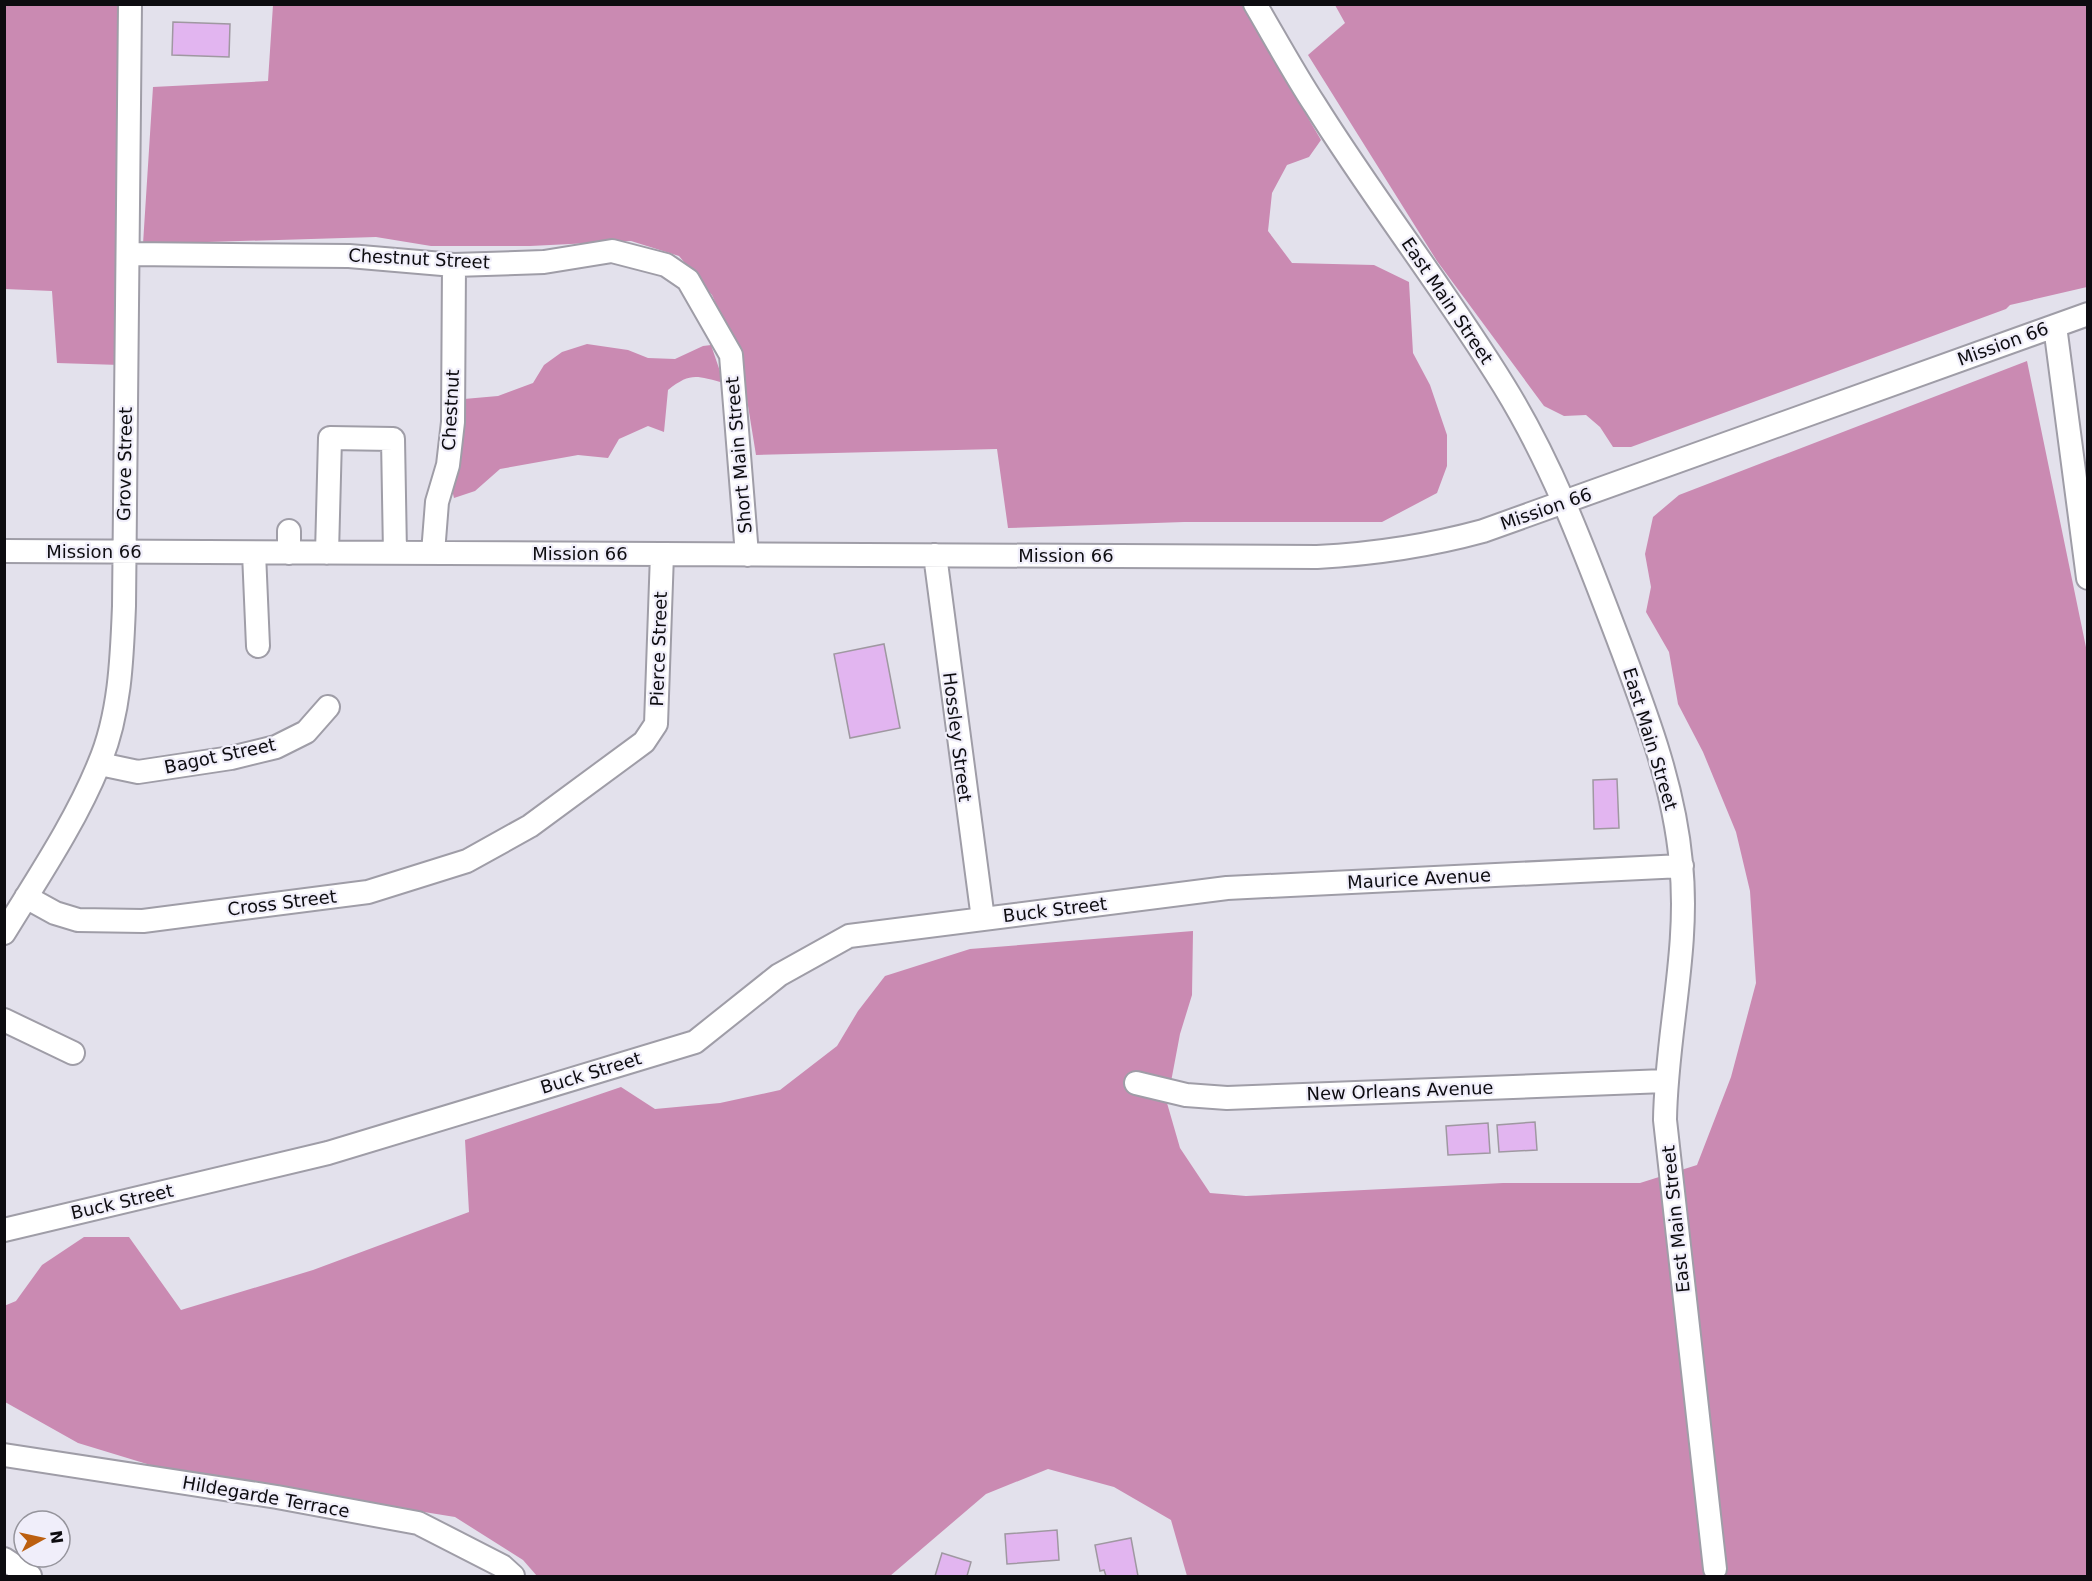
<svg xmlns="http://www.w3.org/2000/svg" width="2092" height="1581" font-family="'DejaVu Sans',sans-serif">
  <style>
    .forest { fill: #ca8ab2 }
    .building { fill: #e2b5f0; stroke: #9f98a1; stroke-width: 1.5 }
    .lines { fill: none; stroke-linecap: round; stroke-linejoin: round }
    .minor-casing { stroke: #9f9da7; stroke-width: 26 }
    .minor { stroke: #fff; stroke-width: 22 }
    .labels { text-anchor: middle; stroke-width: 4.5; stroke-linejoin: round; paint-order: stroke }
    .street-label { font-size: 18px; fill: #0d0c10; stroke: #f0eefa }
  </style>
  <rect width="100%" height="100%" fill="#e3e1ec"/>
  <path class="forest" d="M5,5h114l1,360 -63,-2 -5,-72 -47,-2z
    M273,5h969l79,135 -12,17 -22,8 -15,28 -4,38 24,32 82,2 35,17 4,71 17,32 17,50v31l-10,27 -55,29h-198l-176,6 -11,-79 -241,6 -14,-86 -8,-25 -22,-49 -33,-39 -48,-15 -101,5h-99l-55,-9 -233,7 10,-157 115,-6z
    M1335,5h752v282l-77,18 -4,4 -375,138h-18l-13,-20 -14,-12 -22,1 -20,-10 -107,-145 -129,-206 37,-32z
    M587,344l41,6 20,8 27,1 28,-13 8,-1 13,38c-28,-7 -33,-11 -56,7l-4,42 -16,-6 -29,13 -11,19 -30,-3 -78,14 -25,22 -21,7 -4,-16 14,-83 34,-3 35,-13 11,-18 18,-13z
    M2027,361l61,296 -1,919h-900l-16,-56 -57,-33 -66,-18 -62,25 -96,82h-353l-14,-16 -68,-43 -285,-46 -92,-28 -73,-41 -1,-96 12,-5 26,-36 42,-28h45l52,73 132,-40 156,-58 -4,-72 156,-53 34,22 65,-6 60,-13 57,-44 21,-35 27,-35 85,-27 223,-18 -1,64 -12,39 -13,69 13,45 30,45 36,3 257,-13h137l57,-18 34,-88 25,-94 -6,-92 -14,-59 -33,-80 -25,-48 -9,-52 -23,-40 5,-25 -6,-33 8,-37 26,-22z"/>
  <path class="building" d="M173,22l57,2 -1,33 -57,-2z
    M884,644l16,84 -50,10 -16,-84z
    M1617,779l2,49 -25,1 -1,-49z
    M1535,1122l2,28 -38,2 -2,-27z
    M1488,1123l2,30 -42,2 -2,-29z
    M1057,1530l2,30 -52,4 -2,-30z
    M1131,1538l7,38h-32l-2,-6 -4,1 -5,-26z
    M942,1553l29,9 -4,14h-32z"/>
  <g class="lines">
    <g class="minor-casing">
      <path id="minor" d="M1255,4c20,34 39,69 60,101 60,96 130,185 189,281 50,81 82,169 116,258 27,72 54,142 61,219 9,86 -15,172 -16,257l50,449
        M129,254l220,2 105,9 90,-3 68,-11 54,14 22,15 43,75 16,200
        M2055,326l33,252
        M4,551l1313,6c57,-3 111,-11 166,-26l605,-217
        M254,553l4,93
        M289,553v-22
        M327,553l3,-115 63,1 2,114
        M433,553l4,-51 11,-37 5,-43 1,-157
        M935,555l48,364
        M100,764l38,8 93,-14 45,-11 30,-15 22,-25
        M26,897l29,16 23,7 65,1 225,-29 99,-31 63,-35 114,-84 12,-18 6,-170
        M4,933c33,-54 71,-110 95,-169 21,-49 23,-106 25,-158l6,-602
        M4,1020l69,33
        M1136,1083l50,12 41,3 438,-17
        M4,1230l324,-77 367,-111 84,-67 70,-39 378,-48 455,-22
        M4,1455l273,42 141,26 84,43 11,10
        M4,1559l26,17"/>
    </g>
    <use href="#minor" class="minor"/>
  </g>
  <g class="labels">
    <g class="street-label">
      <text transform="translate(419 259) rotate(3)" y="6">Chestnut Street</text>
      <text transform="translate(1447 301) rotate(56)" y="6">East Main Street</text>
      <text transform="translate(2003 344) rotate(-20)" y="6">Mission 66</text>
      <text transform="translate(451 410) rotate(-87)" y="6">Chestnut</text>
      <text transform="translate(739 455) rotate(-95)" y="6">Short Main Street</text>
      <text transform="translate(125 464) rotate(-89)" y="6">Grove Street</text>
      <text transform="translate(1546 509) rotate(-19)" y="6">Mission 66</text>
      <text x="94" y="558">Mission 66</text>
      <text x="580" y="560">Mission 66</text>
      <text x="1066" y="562">Mission 66</text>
      <text transform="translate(659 649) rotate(-88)" y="6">Pierce Street</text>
      <text transform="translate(957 737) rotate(83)" y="6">Hossley Street</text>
      <text transform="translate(1650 739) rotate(73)" y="6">East Main Street</text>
      <text transform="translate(220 756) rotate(-12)" y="6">Bagot Street</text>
      <text transform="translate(1419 879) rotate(-3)" y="6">Maurice Avenue</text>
      <text transform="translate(282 903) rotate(-7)" y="6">Cross Street</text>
      <text transform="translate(1055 910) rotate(-7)" y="6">Buck Street</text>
      <text transform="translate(591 1073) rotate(-17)" y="6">Buck Street</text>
      <text transform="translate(1400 1091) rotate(-2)" y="6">New Orleans Avenue</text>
      <text transform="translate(122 1202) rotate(-13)" y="6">Buck Street</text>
      <text transform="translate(1676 1219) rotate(-96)" y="6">East Main Street</text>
      <text transform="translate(266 1497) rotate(10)" y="6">Hildegarde Terrace</text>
    </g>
  </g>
  <rect width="2092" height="1581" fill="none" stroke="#0d0c10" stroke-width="12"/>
  <g transform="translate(42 1539) rotate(82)"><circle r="28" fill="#f0eefa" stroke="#95949c" stroke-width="1.5"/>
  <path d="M0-4.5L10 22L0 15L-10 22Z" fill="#bc5f0f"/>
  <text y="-9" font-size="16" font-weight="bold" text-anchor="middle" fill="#0d0c10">N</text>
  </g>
</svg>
